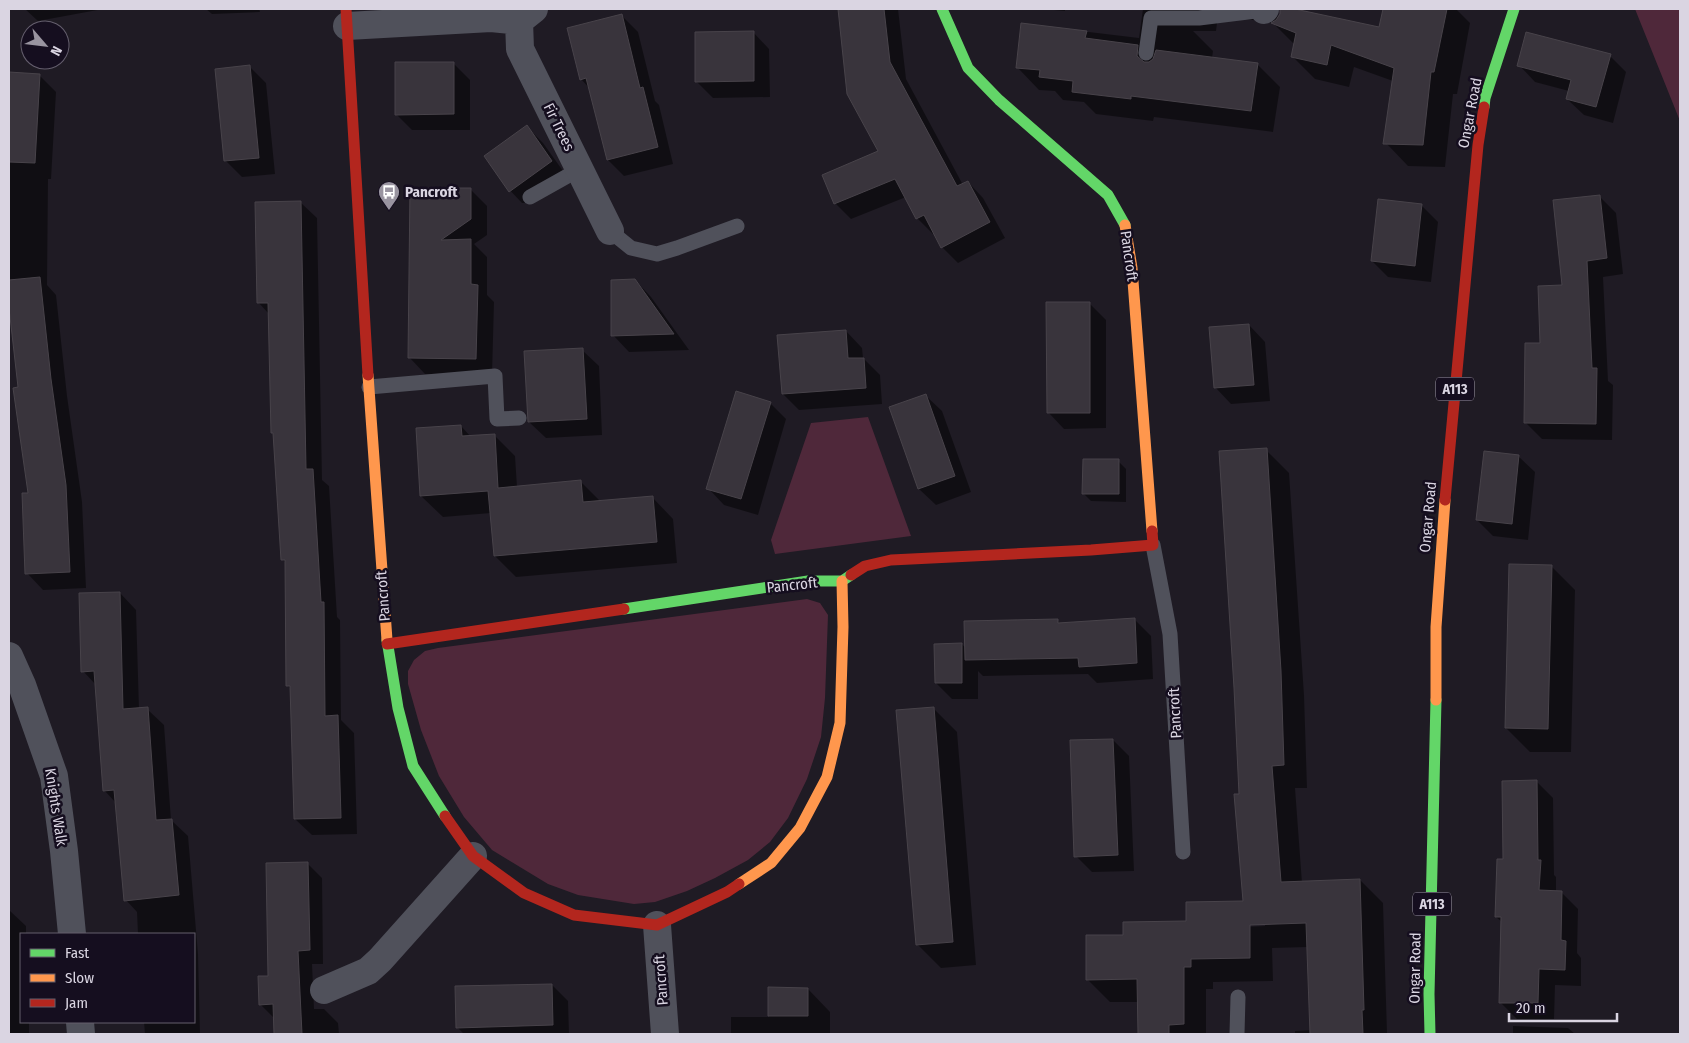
<svg xmlns="http://www.w3.org/2000/svg" width="1689" height="1043" font-family="'Fira Sans Condensed',sans-serif">
  <style>
    .green { fill: #4f283a }
    .shadow { fill: #0007; fill-rule: evenodd }
    .building { fill: #39343c; stroke: #48434a }
    .lines { fill: none; stroke-linecap: round; stroke-linejoin: round }
    .lane { stroke: #50515b; stroke-width: 15 }
    .street { stroke: #50515b; stroke-width: 28 }
    .fast { stroke: #63d668; stroke-width: 11 }
    .slow { stroke: #ff974d; stroke-width: 11 }
    .jam { stroke: #b3261e; stroke-width: 11 }
    .labels { text-anchor: middle; stroke-width: 5; stroke-linejoin: round; paint-order: stroke }
    .shield { fill: #150e1f; stroke: #9f99a8; stroke-width: 1 }
    .shield-label { font-size: 14px; font-weight: bold; fill: #dad5e2 }
    .street-label { font-size: 15px; fill: #dad5e2; stroke: #150e1f }
    .poi-label { font-size: 15px; font-weight: bold; fill: #dad5e2; stroke: #150e1f; text-anchor: start }
  </style>
  <rect width="100%" height="100%" fill="#1f1b24"/>
  <path class="green" d="M1635,9h45v112z
    M868,417l43,119 -136,18 -4,-14 40,-117z
    M807,599l13,4 8,12 -3,83 -4,39 -14,42 -19,39 -18,24 -22,18 -33,18 -28,13 -32,11 -21,2 -56,-9 -30,-11 -56,-34 -28,-33 -25,-41 -18,-46 -13,-46v-13l6,-11 11,-9 13,-3z"/>
  <path class="shadow" d="M25,9h78l-65,12z
    M206,9h53l1,3 -48,2z
    M839,9h59l8,70 57,106 5,-3 15,16 22,40 -47,25 -16,-16 -7,-14 -2,1 -16,-16 -11,-21 -55,22 -16,-16 44,-51 -31,-59z
    M1043,9h22v2z
    M1143,9h135l-1,12 4,-7v-5h8l91,20 4,-20h72l14,14 -13,71h-4l-8,73 -37,-1 -22,-23 7,-62 -39,-14 -5,20 -34,-8 -22,-22 2,-12 -22,-22 -55,-8 -2,16h-23l20,20 -1,7 45,6 23,23 -7,45 -119,-15 -1,4 -57,-7 -12,-12 -21,-2 -8,-9 -16,-1 -22,-23 5,-43 117,14z
    M622,16l16,16 17,69 4,4 14,59 -49,12 -16,-16 -18,-71 -9,-10z
    M753,32l16,17 1,48 -57,1 -16,-16z
    M1610,56l16,16 -13,51 -29,-8 -17,-16 2,-8 -34,-9 -16,-17z
    M453,63l17,17v50h-58l-16,-16z
    M250,67l16,16 9,91 -33,3 -17,-17z
    M9,74l30,1 17,17 -5,87h-3l-1,106 9,10 11,101 15,106 4,86 -43,2 -16,-17 2,-79 -20,-197z
    M527,127l16,16 25,35 -35,25h-11l-16,-17z
    M411,189l60,1 16,16v29l-13,9 13,13v38l7,7 -2,73 -67,-1 -16,-17z
    M1599,196l17,17 7,61 -20,3 5,104 5,4 -1,55 -70,-1 -16,-16 16,-79z
    M300,202l17,16 5,262 7,6 8,131 3,3 1,100 13,13 3,101 -45,1 -17,-16 -3,-129 -5,-5 -1,-122 -4,-4 -8,-124 -2,-2 -3,-119 -11,-12z
    M1421,205l17,17 -7,60 -43,-5 -16,-16z
    M635,280l16,17 38,53 -60,2 -16,-17z
    M1089,303l17,17v108l-42,1 -16,-17z
    M1249,325l16,17 5,59 -39,3 -16,-17z
    M846,331l16,17 1,10 17,17 2,29 -83,6 -16,-16z
    M582,350l17,16 3,69 -56,3 -17,-16z
    M925,395l17,16 29,81 -35,13 -17,-16 -29,-81z
    M770,403l16,16 -28,96 -34,-10 -16,-17z
    M461,426l10,11 23,-2 21,21 2,31 64,-5 20,20 51,-5 21,22 4,44 -161,14 -21,-21 -4,-43 -48,4 -22,-21z
    M1266,450l23,23 15,222 3,93h-12l7,95 58,-3 23,23 4,130 -3,1h-89v-3l16,-1 -3,-83 -36,1 1,33 -60,1v7h-7v45h-67v-32h-29l-23,-23 37,-43 64,-14 56,-20 -4,-107zM1243,924h22v2l-21,1z
    M1518,456l17,16 -7,68 -35,-4 -16,-16z
    M1118,461l8,8v33l-35,-1 -8,-8z
    M1551,566l24,24 -4,162h-41l-24,-24z
    M120,593l16,17 3,99h8l17,16 7,95 17,16 10,118 2,80h-55l-1,-12h50v-88h-56l-1,-22 -11,-12 -10,-97 -12,-13 -8,-105 -13,-14z
    M1134,619l17,17 2,43 -56,4 -9,-9 -105,2 -5,-5v28h-26l-16,-16 26,-39 4,5 91,-29 4,4z
    M934,709l23,23 19,233 -35,3 -24,-24z
    M1113,740l16,16 5,115 -42,1 -16,-16z
    M1537,782l16,16 1,77 2,2v15h5l17,17 -1,44 4,5v28l-26,-1 -1,34h-37l-17,-17 2,-80 -6,-5 8,-57z
    M307,863l15,15 1,86h-11l2,45h10l14,14 1,11h-45l-1,-16 -18,1 -15,-15z
    M9,910l17,16v8h-5v88h8v12h-20z
    M552,985l16,16 1,33h-105l-7,-7z
    M770,988l38,1 22,23v22h-99v-17h38z
    M1513,1026l55,2 7,6h-62z"/>
  <path class="building" d="M838,9h46l6,53 67,124 11,-5 22,41 -49,26 -17,-33 -8,4 -21,-40 -61,25 -12,-29 56,-24 -31,-57z
    M1280,9h15l84,18 4,-18h64l-13,63h-3l-8,73 -40,-1 11,-76 -63,-23 -4,20 -36,-8 5,-24 -25,-10 5,-3 4,-6z
    M622,14l18,74 3,-1 15,60 -51,13 -21,-82 -6,2 -13,-52z
    M1021,23l66,8 -2,7 53,7 -1,11 7,6h5l4,-3 3,-9 102,13 -7,48 -120,-15v3l-59,-7 1,-11 -34,-4 1,-7 -24,-2z
    M754,31v50l-59,1v-50z
    M1526,32l85,22 -15,53 -30,-8 5,-19 -54,-14z
    M395,62h59v52l-59,1z
    M250,65l9,93 -35,3 -9,-92z
    M9,72l31,2 -5,89 -26,-1z
    M527,125l25,36 -43,31 -25,-36z
    M410,188h61v31l-30,21 30,-1v45l7,1 -2,74 -68,-1z
    M1600,195l7,63 -20,3 5,107h5l-1,56 -72,-1 1,-80h15l-2,-57 24,-1 -9,-85z
    M1378,199l44,5 -7,62 -44,-5z
    M301,201l5,268h7l8,133h3l1,114 13,-1 3,103 -47,1 -4,-133h-4l-1,-126h-4l-8,-127h-2l-3,-130h-11l-2,-101z
    M40,277l11,102 15,106 4,87 -45,2 -3,-81h6l-15,-105 5,-1 -9,-79v-28z
    M635,279l39,55 -63,2v-56z
    M1046,302h44v111h-43z
    M1249,324l5,61 -40,3 -5,-61z
    M846,330l2,28h16l2,30 -84,6 -5,-59z
    M583,348l4,71 -59,3 -4,-71z
    M736,391l35,11 -30,97 -35,-10z
    M926,394l29,82 -37,13 -29,-82z
    M461,425l1,11 33,-2 3,54 83,-8 2,22 70,-6 4,46 -163,14 -6,-65 -68,5 -4,-68z
    M1267,448l14,223 3,94 -12,1 9,116 79,-3 4,131h-2l1,24h-53l-4,-111 -56,2v33l-59,1v8h-7v57l-15,1v9h-31l-1,-55 -51,1v-45h37v-13l63,-1v-19l57,-1 -9,-107h5l-5,-106 -15,-237z
    M1484,451l35,4 -7,69 -36,-4z
    M1083,459h36v35h-37z
    M1509,564l43,1 -4,164 -43,-1z
    M120,592l3,117 25,-2 8,113 16,-1 7,76 -55,6 -10,-111 -11,1 -9,-120 -13,1 -2,-79z
    M1135,618l2,45 -58,4 -1,-9 -113,2 -1,-39 94,-2v4z
    M962,643v40h-27l-1,-39z
    M934,707l19,235 -37,3 -20,-235z
    M1113,739l5,116 -44,2 -4,-117z
    M1537,780l1,80h3l-2,30 23,1 -1,49 5,1 -1,29 -26,-1 -1,34h-39l2,-86h-6l2,-58h6l-1,-78z
    M308,862l2,88 -12,1 4,83h-28l-1,-30 -14,1 -1,-29h10l-2,-113z
    M552,984l1,41 -97,3 -1,-42z
    M768,987l40,1v28h-40z"/>
  <g class="lines">
    <path class="lane" d="M1146,53l5,-35h48l65,-8
      M530,197l50,-28
      M610,231l21,17 26,6 20,-6 60,-22
      M369,387l126,-11 2,43 22,-1
      M1153,545l17,89 13,218
      M1237,1034l1,-37"/>
    <path class="street" d="M534,9l-15,12 1,28 90,182
      M1264,10l1,-1
      M347,26l144,-8 28,3
      M9,656l13,29 32,91 10,75 8,83
      M657,925l8,109
      M324,990l44,-19 12,-11 93,-104
      M80,1022l1,12"/>
    <path class="fast" d="M942,9l26,59 31,32 109,95 17,30
      M1484,107l1,-9 29,-89
      M624,609l184,-28h34l9,-6
      M387,640l11,68 15,58 32,50
      M1430,1034l-1,-40 7,-294"/>
    <path class="slow" d="M1125,225l7,43 20,263
      M368,375l19,265
      M1436,700v-73l9,-127
      M739,884l32,-21 29,-35 27,-51 13,-54 3,-96 -1,-46"/>
    <path class="jam" d="M346,9l22,366
      M1445,500l33,-355 6,-38
      M851,575l14,-9 26,-6 200,-10 62,-5 -1,-14
      M387,644l237,-35
      M445,816l28,40 51,37 50,22 83,10 70,-33 12,-8"/>
  </g>
  <defs>
    <g id="bus-pin" transform="scale(1.125)"><path d="M0 17L-7.5 6A9.5 9.5 0 1 1 7.5 6Z" fill="#9994a0" stroke="#150e1f"/><path d="M-5-6H5V4H4V6H2V4H-2V6H-4V4H-5ZM-3.5-4V0h7V-4ZM-3.5 1.2v1.5H-2V1.2ZM2 1.2v1.5H3.5V1.2Z" fill="#fff"/></g>
  </defs>
  <g fill-rule="evenodd">
    <use href="#bus-pin" x="389" y="192"/>
  </g>
  <g class="labels">
    <g class="shield">
      <rect x="1436" y="377.5" width="38" height="23" rx="4"/>
      <rect x="1413" y="892.5" width="38" height="23" rx="4"/>
    </g>
    <g class="shield-label">
      <text x="1455" y="394">A113</text>
      <text x="1432" y="909">A113</text>
    </g>
    <g class="street-label">
      <text transform="translate(1470 113) rotate(-79)" y="5">Ongar Road</text>
      <text transform="translate(559 127) rotate(64)" y="5">Fir Trees</text>
      <text transform="translate(1129 256) rotate(82)" y="5">Pancroft</text>
      <text transform="translate(1428 517) rotate(-85)" y="5">Ongar Road</text>
      <text transform="translate(792 585) rotate(-6)" y="5">Pancroft</text>
      <text transform="translate(383 596) rotate(-94)" y="5">Pancroft</text>
      <text transform="translate(1175 713) rotate(-93)" y="5">Pancroft</text>
      <text transform="translate(56 807) rotate(81)" y="5">Knights Walk</text>
      <text transform="translate(1415 968) rotate(-89)" y="5">Ongar Road</text>
      <text transform="translate(661 980) rotate(-94)" y="5">Pancroft</text>
    </g>
    <g class="poi-label">
      <text x="405" y="197">Pancroft</text>
    </g>
  </g>
  <rect width="1689" height="1043" fill="none" stroke="#dad5e2" stroke-width="20"/>
  <rect x="20" y="933" width="175" height="90" fill="#150e1f" stroke="#645e6d"/>
  <rect x="30" y="949" width="25" height="8" fill="#63d668" stroke="#645e6d"/>
  <text x="65" y="958" font-size="15" fill="#dad5e2">Fast</text>
  <rect x="30" y="974" width="25" height="8" fill="#ff974d" stroke="#645e6d"/>
  <text x="65" y="983" font-size="15" fill="#dad5e2">Slow</text>
  <rect x="30" y="999" width="25" height="8" fill="#b3261e" stroke="#645e6d"/>
  <text x="65" y="1008" font-size="15" fill="#dad5e2">Jam</text>
  <g transform="translate(45 45) rotate(118)"><circle r="24" fill="#150e1f" stroke="#645e6d"/>
  <path d="M0-4L9 19L0 12L-9 19Z" fill="#9994a0"/>
  <text y="-8" font-size="14" font-weight="bold" text-anchor="middle" fill="#dad5e2">N</text>
  </g>
  <path d="M1509 1013v8h108v-8" fill="none" stroke="#dad5e2" stroke-width="2.5"/>
  <text x="1516" y="1013" font-size="15" fill="#dad5e2" stroke="#150e1f" stroke-width="4" paint-order="stroke">20 m</text>
</svg>
